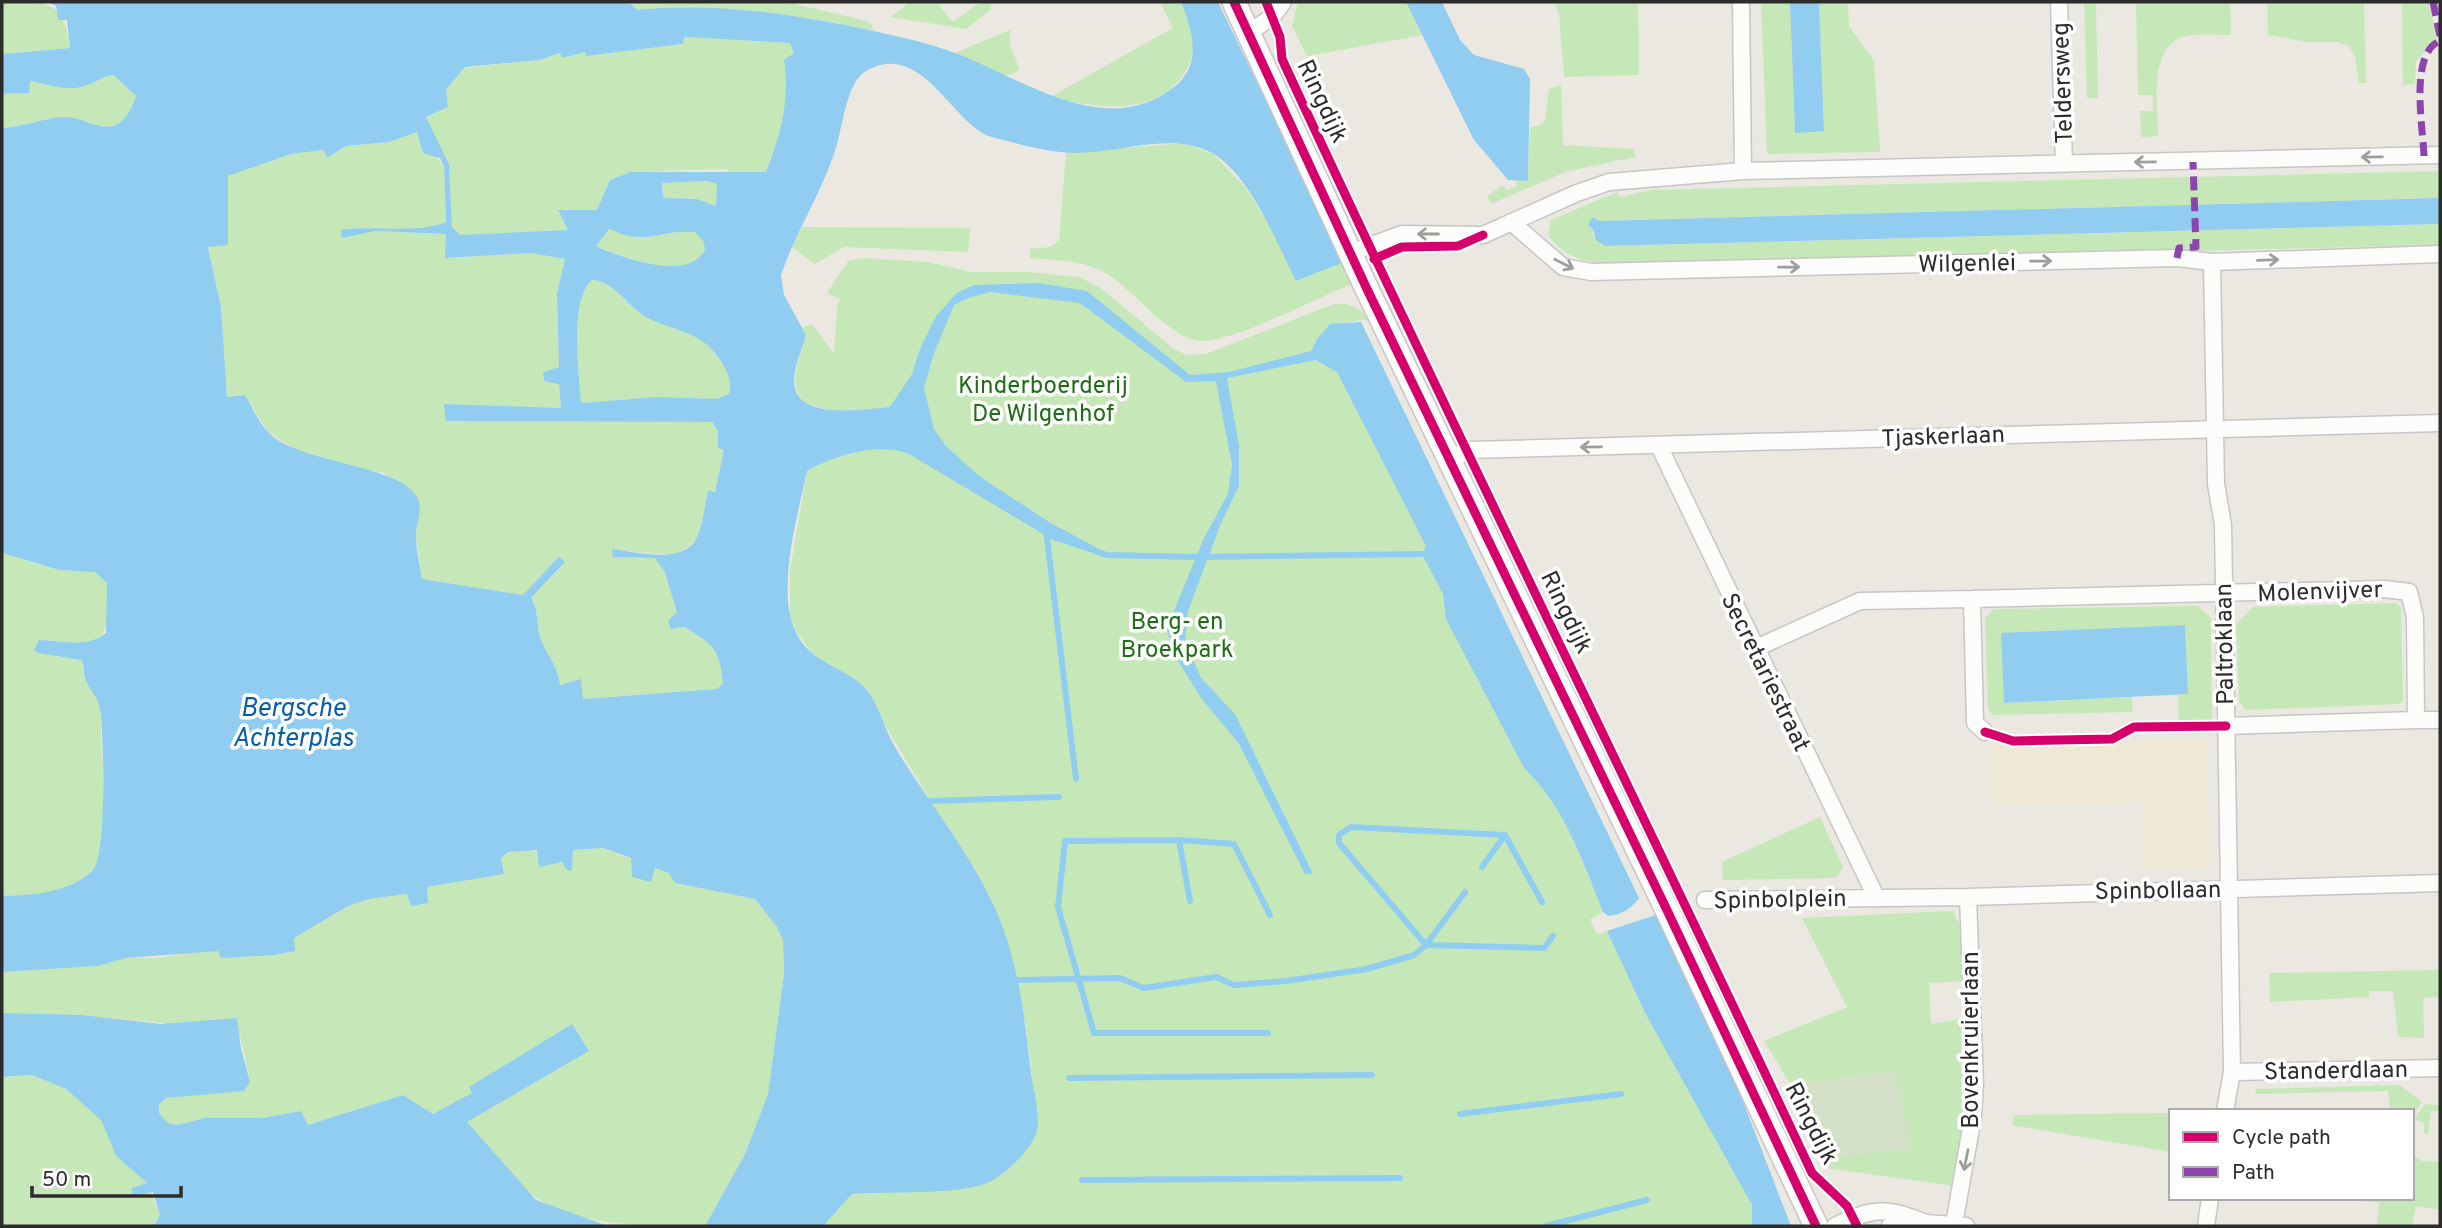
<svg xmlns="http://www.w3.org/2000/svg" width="2442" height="1228" font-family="Overpass,sans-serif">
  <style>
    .education { fill: #eee8d5 }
    .green { fill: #c6e8b8 }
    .cemetery { fill: #d4e0c8 }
    .water { fill: #90cdf0; fill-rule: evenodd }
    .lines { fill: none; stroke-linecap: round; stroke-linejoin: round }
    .stream { stroke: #90cdf0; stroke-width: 6 }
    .street-casing { stroke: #c7c6c6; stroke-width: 19 }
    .secondary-casing { stroke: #c7c6c6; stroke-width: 26 }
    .street { stroke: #fcfcfa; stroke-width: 16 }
    .secondary { stroke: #fcfcfa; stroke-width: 23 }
    .quiet { stroke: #8e44ad; stroke-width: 7; stroke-dasharray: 14 7; stroke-linecap: butt }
    .cycleway-casing { stroke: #fff; stroke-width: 13 }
    .cycleway { stroke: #d6006c; stroke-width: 9 }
    .oneway { stroke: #9e9e9d }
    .labels { text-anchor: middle; stroke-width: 7; stroke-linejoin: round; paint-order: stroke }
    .street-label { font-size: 24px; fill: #2c2c2c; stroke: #fff }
    .park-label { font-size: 24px; fill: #1f6e16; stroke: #fff }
    .water-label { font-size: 26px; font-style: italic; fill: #055ea6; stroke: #fff }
  </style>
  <rect width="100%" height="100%" fill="#eae8e1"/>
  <path class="education" d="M2207,739l2,128 -66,1 -1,-66 -149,3 -1,-62z"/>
  <path class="green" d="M2,2c48,0 62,-2 68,46l-68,6z
    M629,2h157l77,18 7,3 5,8 -55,-11 -184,-10z
    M910,2h27l15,20 29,-20h11l-2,8 -24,19 -75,-12z
    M1160,2h21c4,11 12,24 13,36 1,10 -2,22 -7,31 -28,50 -91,39 -137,28l123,-69z
    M1298,2h108l16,33 -115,21 -15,-30z
    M1554,2h84l1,73 -75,2 -5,-63z
    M1761,2h29l5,131 29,-3 -5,-128h29l1,24 25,35 6,91 -113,2z
    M2084,2h12l2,96h-11z
    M2136,2h94l1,33c-15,0 -35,-2 -49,2 -34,11 -24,72 -24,99l-17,1 -1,-26h13v-16h-15z
    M2267,2h97l2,81h-7l-4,-26 -6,-11 -12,-4h-29l-40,-7z
    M2402,2h26l9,31 -2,7 -19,21 -1,23 -12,1z
    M1010,30v15l10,25 -15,6 -50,-23z
    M683,37l108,6 3,10 -9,7c5,42 -4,74 -19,112h-37l-2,-3 -97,3 -20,8 -13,30 -39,1 10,19 -108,6 -8,-9 -3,-63 -23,-47 22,-10 -2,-17 19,-22 75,-8 20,-7 2,5 23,-6 2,4 96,-12z
    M113,75l23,21c-19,55 -43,19 -75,21 -20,2 -39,10 -59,11v-34l27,-1v-12c16,3 37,10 52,6 13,-3 20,-10 32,-12z
    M1561,85l2,60 71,4 1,8 -67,14 -77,33 -4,-7 15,-12 5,5 10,-4 -2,-6 13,1 2,-54 9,-1 6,-5 4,-32z
    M417,131l27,36 2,55c-31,13 -71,3 -104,8v7l33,-6 71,3v24l85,-5 34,6 -8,34 2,75 -15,4 15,11 2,26 -116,-5 1,16 265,2 7,9 6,19 -9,42 -13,26 -4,19 -9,10 -17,8 -60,-5 2,7 41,1 10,15 12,39 -5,17 13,-2c29,19 34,20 38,56l-6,6 -135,10 -1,-19 -22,5c-2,-22 -12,-29 -19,-48 -4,-13 -1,-27 -9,-39l34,-35 -42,32 -101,-16 -6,-44 4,-28 -37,-35 -20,-1 -68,-22 -27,-17 -23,-37 -18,2 -6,-90 -13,-61 20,-2v-68l63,-22 34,-4 2,8 19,-12 43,-4z
    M1174,144l15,1 24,9 32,33 18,29 81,46 10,21c-37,15 -114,56 -150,58 -32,2 -72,-54 -100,-69 -23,-12 -49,-12 -74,-14v-9l20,-2 9,-7 7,-88z
    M2440,171v27l-841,23 -6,-4v18l12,11 835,-22v21l-823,20c-29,-3 -53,-5 -69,-31l3,-14 66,-28 2,5 34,-7z
    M707,181l10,3 -1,22 -19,-7 -34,-1 -1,-15z
    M802,227l168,1 -2,24 -124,-5 -29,17 -23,-17z
    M609,229c39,18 50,0 87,3l7,9 2,8c-13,35 -86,7 -109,-3z
    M864,258l63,4 44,10h55l53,5 22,11 73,61 13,6 19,-1 125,-49c16,-4 29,2 38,14l-28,4 183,444c41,40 58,93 79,145l-13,7 7,16 10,-4 38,82 99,175 11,25 -3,13h-929l29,-32 77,-5 86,-27 23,-37 -12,-99 -33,-122 -115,-190 -65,-59 -18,-25 -5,-14v-46l17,-99 11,-6 12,-55 -26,-7c-18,-21 -3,-44 2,-68l-4,-7 10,-4 22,30 3,-48 3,-7 -13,-6 21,-32z
    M592,280c20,0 32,23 48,33 18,12 41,15 59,26 16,10 36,36 30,55l-12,5 -60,-2 -76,6c-2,-30 -12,-103 11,-123z
    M2,553c19,5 38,13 58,17 12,2 33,-3 43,6 6,6 5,19 5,26 1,51 -21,42 -62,38l-12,9 4,4 43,7 4,19 12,19 3,11c1,30 10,142 -7,161 -23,23 -60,25 -91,26z
    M2396,603l5,4 2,94 -3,3 -155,6 -6,-9 -3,-77 17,-17z
    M2198,606l13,12 1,103 -33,2 -1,-28 10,-1 -3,-69 -180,78 127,-6 1,15 -140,3 -5,-6 -3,-91 9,-9z
    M1820,817l23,50 -7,11 -113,2 -1,-18z
    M602,848l67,25 7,10 79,16 22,28 6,13 1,34 -16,120 -23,60 -40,72c-60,0 -132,2 -180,-36l-58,-68 122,-71 -17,-27 -103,64 4,5 -40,21 -30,-19 -96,31 -6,-15 -39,7h-58l-26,7 -10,-2 -9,-10v-8l7,-7 84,-16 -10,-47c-79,-15 -158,-20 -238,-22v-41l96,-6 28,-8h29l139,-20 54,-32 21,-7 39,-5 4,11 16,-3 -2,-15 78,-14 -3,-15c23,-17 52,-4 71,13l1,-21z
    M1952,911l9,15 2,55 -34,2 2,41 34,-6 3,78 -13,90 -129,-18 -6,-11 89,-8 -13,-78 -105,14 -27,-44 83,-34 -45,-89z
    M2440,970v27l-17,1 1,40 -26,-1 -5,-46h-24v6l-99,5 -1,-29z
    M32,1075l34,14 36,31 14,36 32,28 12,31 -6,11h-152v-149z
    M2399,1085l23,17 -10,14v-5h-22l-2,-20 -132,3 -1,-5z
    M2425,1104l15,1v6h-9l-3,23h-4v-11l-10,-4z
    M2171,1113v39l-159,-27 2,-10z
    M2412,1154l10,7 18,1v48l-24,-4 -4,20h-35l2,-23 -43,-5h76z"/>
  <path class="cemetery" d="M1897,1071l12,78 -89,8 -29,-72z"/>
  <path class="water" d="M48,2h581l8,8c79,-8 158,4 236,21 27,6 56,12 82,22 65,24 149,88 218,35 30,-23 20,-56 8,-86h37l126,260 -48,19c-19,-37 -46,-107 -84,-128 -40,-22 -93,0 -136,0 -28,0 -57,-9 -84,-16 -39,-11 -70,-99 -126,-66 -19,11 -23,53 -29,73 -13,46 -41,86 -56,131l3,20 22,40c-4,16 -15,37 -11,53 7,32 71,21 95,19l22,-33 8,-25 16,-33 21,-23 17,-8 65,-2 48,8 103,84 39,-3 82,-21 6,-12 13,-15 31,-2 278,576c-8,11 -18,17 -31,18l-5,-4c-21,-52 -38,-105 -79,-144l-78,-149 -3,-25 -21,-40 4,-8 -89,-174 -21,-12 -89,18 12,68v40l-18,37 -33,88 -3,31 16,36 34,36 78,160h-8l-66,-130 -38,-46 -28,-45 -6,-25 37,-90 24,-44 4,-29 -16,-84 -30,1 -106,-79 -90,-11 -25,7 -11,6 -21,51 -9,32 10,41 12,17 33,30 70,46 48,26 -42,-7 -146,-87c-31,-12 -74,1 -102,17 -9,43 -30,115 -13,157 16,41 60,38 77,68 10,17 15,36 25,53 32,52 72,101 98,157 23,50 30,105 36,159 2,19 8,39 8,58 0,21 -28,47 -45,57 -27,16 -106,11 -141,14l-29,32h-118l40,-72 23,-60 16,-120 -1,-34 -6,-13 -22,-28 -80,-16 -6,-10 -14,-5 -4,14 -19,-5 -1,-19 -28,-10 -30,2 -1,21 -5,-1 -5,-8 -23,5 -2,-17 -28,2 -8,6 3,16 -77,13 1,16 -17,3 -4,-12 -38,5 -21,7 -54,32 1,13 -21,4 -53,3 -3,-7 -92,7 -28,8 -96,6v-76c31,-1 68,-3 91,-26 14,-16 11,-136 7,-161 -2,-11 -9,-18 -14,-28 -3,-7 -1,-14 -5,-21l-43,-7 -4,-3 5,-10c23,0 48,9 67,-7l1,-50 -12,-11 -36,-2 -57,-17v-425c20,-1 39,-9 59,-11 31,-2 56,34 75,-21l-23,-21c-12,2 -19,9 -32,12 -15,4 -36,-3 -51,-6l-1,12 -27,1v-40l68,-6 -3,-28h-9l-2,-14zM684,37l106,6 4,10 -10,7c6,41 -3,73 -18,112h-136l-20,8 -13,30h-39l10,20 -108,5 -8,-8 -3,-63 -23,-47 22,-10 -2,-17 19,-23 75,-7 20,-7 2,5 23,-6 1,4 97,-12zM417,132l6,21 17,5 4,9 2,55c-29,12 -72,3 -105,8l1,8 33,-7 71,3 -1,24 86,-5 34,6 -8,34 2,74 -16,5 1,9 15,3 2,24 -117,-4 2,17 266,1 6,9v17l6,2 -9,42 -7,-1c-3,15 -5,30 -10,44 -11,31 -62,17 -86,14l1,8 42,1 10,15 12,39 -9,9 3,8 14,-2c29,19 34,20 38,56l-6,6 -134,10 -2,-20 -21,6c-3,-22 -13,-29 -20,-48 -4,-13 -1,-27 -9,-39l34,-36 -6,-5 -36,38 -101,-16c-2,-14 -6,-29 -6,-43 0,-13 7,-25 2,-37 -15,-35 -120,-35 -150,-67 -10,-10 -16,-26 -23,-37l-18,2 -6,-90 -13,-60 20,-2v-69l63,-22 33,-4 3,8 19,-12 43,-4zM707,181l10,3 -1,22 -19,-7 -34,-1 -1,-15zM609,229c39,18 50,0 86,3l8,9 2,8c-13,34 -86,8 -109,-3zM592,280c19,0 33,22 48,33 18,13 40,15 59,26 16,10 36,36 30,55l-12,5 -60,-2 -76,6c-2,-30 -12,-103 11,-123z
    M1406,2h36l18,38 14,15 50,14 6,10 -2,102 -20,-1 -34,-40z
    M1790,2h29l5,129 -29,2z
    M2440,198v26l-835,22 -9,-6 -3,-11 -5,-4 5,-8 6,4z
    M2185,625l3,69 -184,9 -3,-70z
    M1659,914l63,133 69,179h-39v-21l-107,-192 -38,-82z
    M2,1013l79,2 80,9 76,-6 4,31 9,33 -6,9 -78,7 -7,7v8l9,10 10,2 26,-7h58l39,-7 7,14 95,-30 30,19 39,-21 -3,-6 103,-63 17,27 -122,71 69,78 72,26h-454l6,-11 -7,-23 -20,4 -2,-8 16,-5 -31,-27 -15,-36 -35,-31 -34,-14 -30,2z"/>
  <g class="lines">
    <path class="stream" d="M1046,530l30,249
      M1063,540l44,15 89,2 226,-3
      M930,801l129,-4
      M1179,840l55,4 36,71
      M1482,867l23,-32
      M1190,901l-11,-61 -114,1 -7,66 36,126h174
      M1542,902l-37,-67 -154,-8 -12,8v8l87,102 118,3 9,-12
      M1017,980l103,-2 24,10 72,-11 18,8 52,-4 81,-12 47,-14 12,-10 39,-53
      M1069,1078l303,-3
      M1460,1114l161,-20
      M1082,1180l318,-2
      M1546,1226l101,-26"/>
    <g class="street-casing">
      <path id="street" d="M1741,2l2,169
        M2059,2l5,162
        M1249,33l24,-17 10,-14
        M1511,222l52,45 28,5 586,-14 35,4 228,-8
        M1350,253l52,-19 81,1 94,-42 32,-11 134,-11 697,-16
        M2212,262l4,222 7,41 9,547 -7,39
        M1659,446l217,451
        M1449,461l19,-11 972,-27
        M1754,649l106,-48 112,-2
        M2416,720h24
        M1985,732l-10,-9 -3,-124 413,-10 24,3 6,25 1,103 -190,6
        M1705,900l263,-3 472,-14
        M2232,1072l208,-4
        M1954,1224l19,-107 2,-33 -7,-187
        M1835,1226c39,-19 50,-19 91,-3
        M1890,1226l36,-3 40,3
        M2206,1226l4,-28"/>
    </g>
    <g class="secondary-casing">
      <path id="secondary" d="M1234,2l132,285 299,619 151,320"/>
    </g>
    <use href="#street" class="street"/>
    <use href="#secondary" class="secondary"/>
    <path class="quiet" d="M2433,2l7,34
      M2424,156c-1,-29 -15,-103 16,-115
      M2177,258l2,-10 17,-1 -3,-85"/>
    <g class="cycleway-casing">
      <path id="cycleway" d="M1234,2l132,285 299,619 151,320
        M1266,2l14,35 2,22c172,373 356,742 530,1114l35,33 10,20
        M1374,259l28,-12 56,-1 25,-11
        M1985,732l28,9 99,-2 22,-12 92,-1"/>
    </g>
    <use href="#cycleway" class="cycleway"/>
  </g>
  <defs><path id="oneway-shaft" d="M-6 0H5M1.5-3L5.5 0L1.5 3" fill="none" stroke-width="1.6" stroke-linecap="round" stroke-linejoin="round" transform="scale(1.75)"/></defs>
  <g class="oneway">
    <use href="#oneway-shaft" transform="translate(2372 157) rotate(179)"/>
    <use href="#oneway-shaft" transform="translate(2145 162) rotate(179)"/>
    <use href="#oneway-shaft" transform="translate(1428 234) rotate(180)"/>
    <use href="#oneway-shaft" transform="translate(2268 260) rotate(-2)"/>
    <use href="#oneway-shaft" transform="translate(2041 261) rotate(-1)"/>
    <use href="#oneway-shaft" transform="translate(1564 264) rotate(27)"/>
    <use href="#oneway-shaft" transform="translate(1789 267) rotate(-1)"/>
    <use href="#oneway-shaft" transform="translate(1591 447) rotate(179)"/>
    <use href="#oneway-shaft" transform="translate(1966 1160) rotate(101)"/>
  </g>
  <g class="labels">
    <g class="street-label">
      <text transform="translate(2062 83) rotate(-92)" y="8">Teldersweg</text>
      <text transform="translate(1323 101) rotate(65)" y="8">Ringdijk</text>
      <text transform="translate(1967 263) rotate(-1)" y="8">Wilgenlei</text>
      <text transform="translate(1943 436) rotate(-2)" y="8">Tjaskerlaan</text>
      <text transform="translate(2320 591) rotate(-2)" y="8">Molenvijver</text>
      <text transform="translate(1567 612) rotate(64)" y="8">Ringdijk</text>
      <text transform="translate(2224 644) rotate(-91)" y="8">Paltroklaan</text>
      <text transform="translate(1766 672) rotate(64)" y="8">Secretariestraat</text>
      <text transform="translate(2158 890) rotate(-1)" y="8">Spinbollaan</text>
      <text transform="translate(1780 899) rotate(-1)" y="8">Spinbolplein</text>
      <text transform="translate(1970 1040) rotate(-90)" y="8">Bovenkruierlaan</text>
      <text transform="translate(2336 1070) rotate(-1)" y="8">Standerdlaan</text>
      <text transform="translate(1812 1123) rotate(63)" y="8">Ringdijk</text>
    </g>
    <g class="park-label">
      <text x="1043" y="393">Kinderboerderij<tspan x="1043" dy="28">De Wilgenhof</tspan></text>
      <text x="1177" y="629">Berg- en<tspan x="1177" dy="28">Broekpark</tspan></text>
    </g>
    <g class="water-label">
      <text x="293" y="716">Bergsche<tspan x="293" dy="30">Achterplas</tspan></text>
    </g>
  </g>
  <rect width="2442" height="1228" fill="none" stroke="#2c2c2c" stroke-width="7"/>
  <rect x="2169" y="1109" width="245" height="91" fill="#ffffff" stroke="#ababab" stroke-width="2"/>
  <rect x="2183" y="1132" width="35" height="10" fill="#d6006c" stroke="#ababab" stroke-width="2"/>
  <text x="2232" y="1144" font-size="21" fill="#2c2c2c">Cycle path</text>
  <rect x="2183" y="1167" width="35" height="10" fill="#8e44ad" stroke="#ababab" stroke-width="2"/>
  <text x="2232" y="1179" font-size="21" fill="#2c2c2c">Path</text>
  <path d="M32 1186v10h149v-10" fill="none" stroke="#2c2c2c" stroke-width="3.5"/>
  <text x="42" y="1186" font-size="21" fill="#2c2c2c" stroke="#ffffff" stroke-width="5" paint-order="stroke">50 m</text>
</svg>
